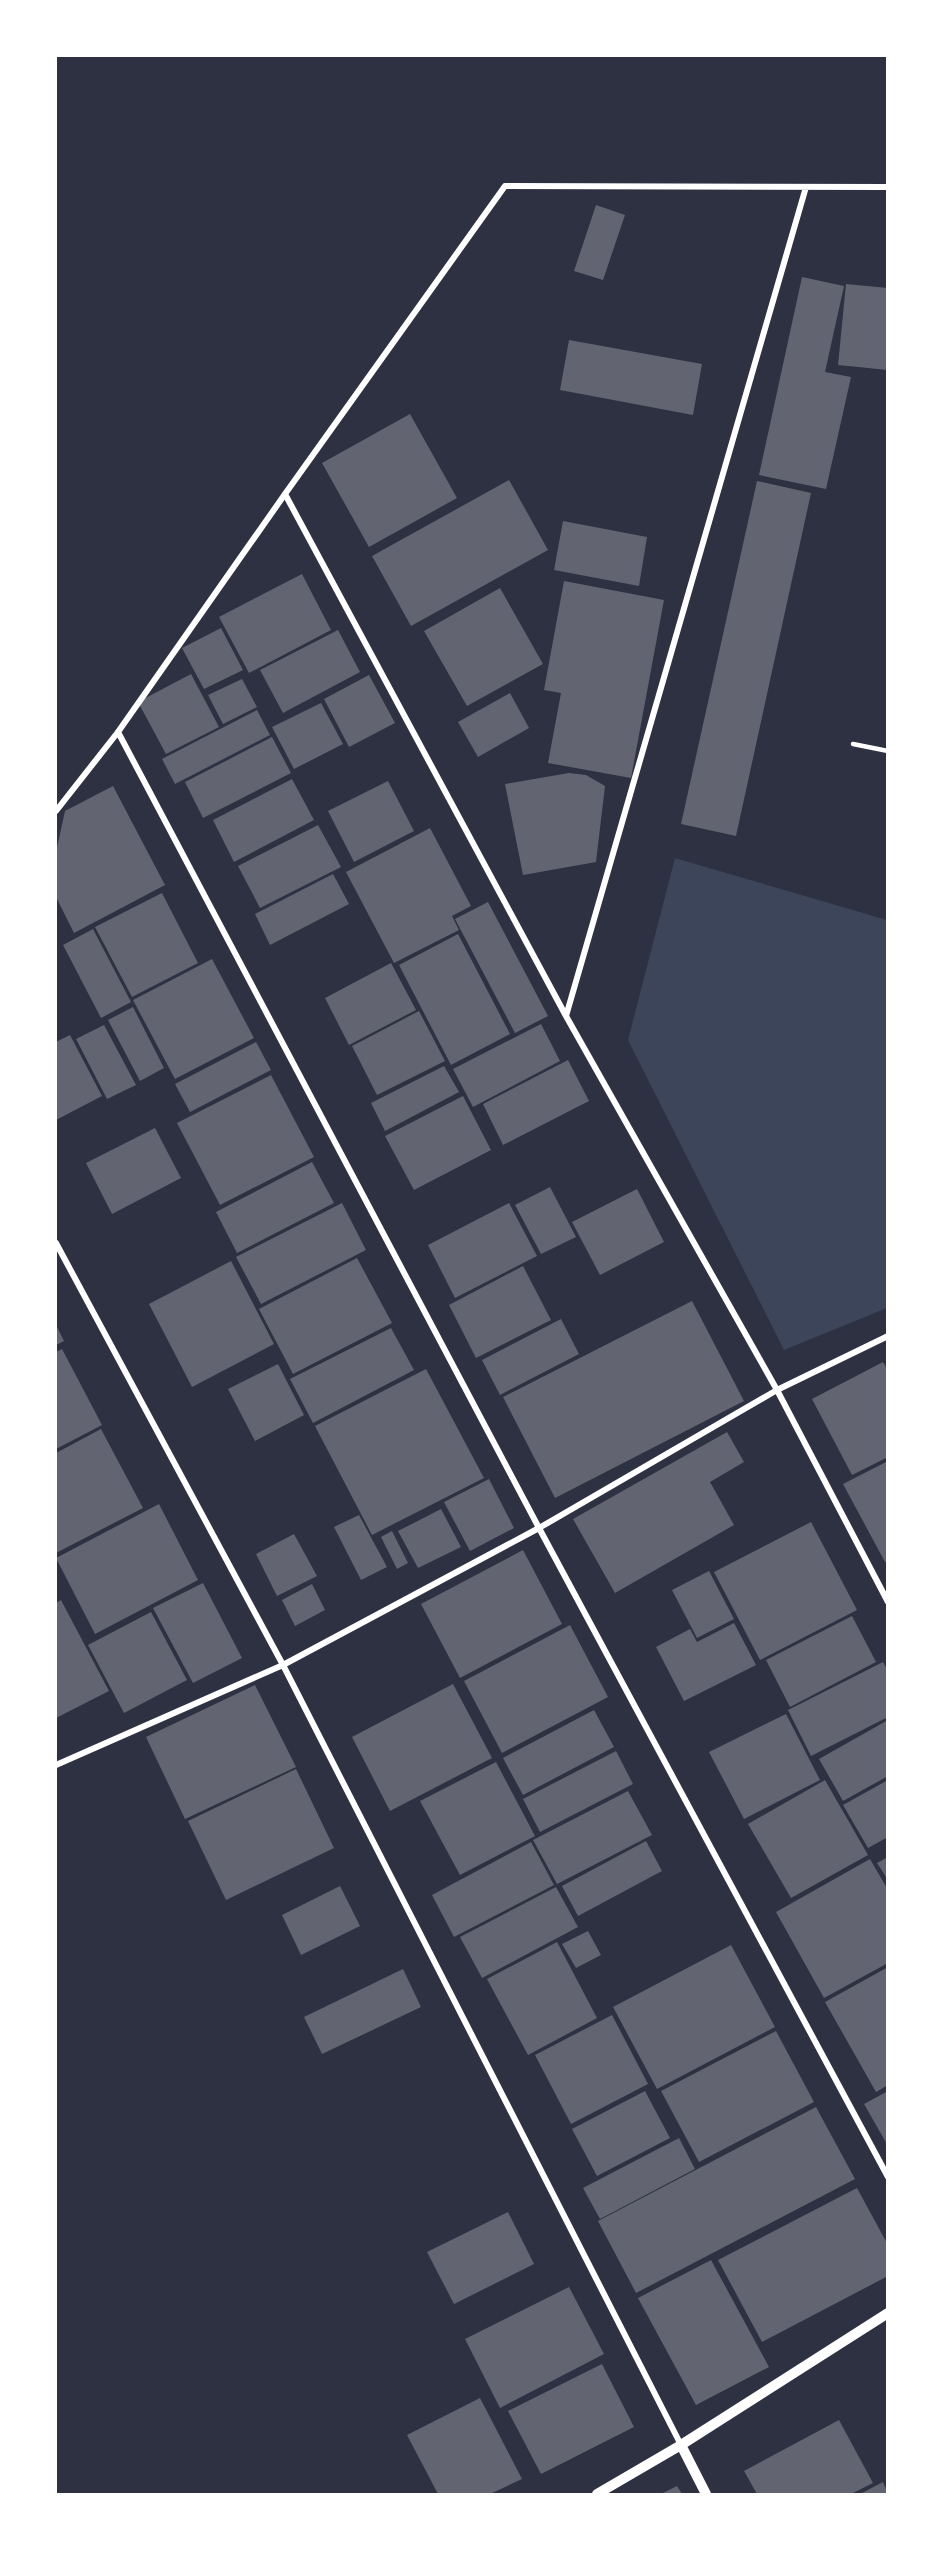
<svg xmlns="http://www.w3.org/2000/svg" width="943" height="2550" font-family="Mulish,sans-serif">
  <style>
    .green { fill: #3c4559 }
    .building { fill: #626471 }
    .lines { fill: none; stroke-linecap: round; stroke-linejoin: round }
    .service { stroke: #fff; stroke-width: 4.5 }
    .minor { stroke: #fff; stroke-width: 6 }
    .tertiary { stroke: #fff; stroke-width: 10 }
  </style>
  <rect width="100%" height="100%" fill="#2d3142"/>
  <path class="green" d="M675,858l212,62v388l-103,42 -156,-310z"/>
  <path class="building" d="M596,205l29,10 -22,65 -29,-9z
    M802,277l42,9 -19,86 26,5 -25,112 -67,-14z
    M846,284l42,4v82l-50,-5z
    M569,340l133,24 -9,51 -133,-25z
    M410,414l47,84 -88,49 -47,-84z
    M509,480l39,70 -137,76 -39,-70z
    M757,481l54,12 -75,343 -55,-12z
    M563,521l84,16 -8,49 -85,-16z
    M302,574l29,56 -82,43 -30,-56z
    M564,581l100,19 -33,178 -83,-15 13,-70 -17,-3z
    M500,588l43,76 -76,42 -43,-75z
    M221,628l22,42 -39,19 -22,-41z
    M338,630l22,42 -77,41 -23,-43z
    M191,674l28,53 -53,27 -28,-52z
    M369,675l26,48 -46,24 -25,-48z
    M242,679l15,28 -34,17 -15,-29z
    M510,693l19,35 -51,29 -20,-35z
    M321,703l22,41 -49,25 -22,-42z
    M257,710l13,25 -95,49 -13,-25z
    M272,737l19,36 -88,45 -18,-36z
    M569,773l17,2 19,11 -9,76 -73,13 -18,-91z
    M292,779l22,41 -80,42 -21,-42z
    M388,781l26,50 -60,31 -26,-51z
    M113,786l52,99 -91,48 -18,-36v-45l9,-41z
    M318,825l23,42 -81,41 -22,-42z
    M430,828l41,78 -19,10 7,14 -65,33 -48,-91z
    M333,874l16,30 -79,41 -15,-31z
    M162,893l36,70 -66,34 -37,-70z
    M488,902l60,114 -33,17 -60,-114z
    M93,929l38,73 -30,16 -38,-73z
    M458,934l52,100 -59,31 -52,-100z
    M212,959l42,79 -79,41 -42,-79z
    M391,963l25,47 -67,35 -24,-47z
    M133,1007l31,61 -24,13 -32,-61z
    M419,1011l26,50 -68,34 -25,-49z
    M541,1024l19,37 -87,46 -20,-38z
    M104,1025l32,60 -29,14 -31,-60z
    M70,1035l32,61 -46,24v-78z
    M256,1042l15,28 -81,42 -15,-28z
    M568,1060l21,41 -86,44 -20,-41z
    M444,1066l15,26 -74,39 -14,-28z
    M271,1075l43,82 -94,48 -43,-82z
    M463,1096l28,54 -77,40 -29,-54z
    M155,1128l26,50 -69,36 -26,-51z
    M312,1162l22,41 -97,50 -21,-41z
    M550,1187l26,50 -35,17 -26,-49z
    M637,1189l27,53 -64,33 -28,-53z
    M342,1203l24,47 -105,54 -25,-47z
    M509,1203l28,53 -82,42 -27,-53z
    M357,1258l35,65 -99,51 -34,-65z
    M231,1261l43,83 -82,43 -43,-83z
    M523,1266l28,54 -75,38 -27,-53z
    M692,1301l52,100 -189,97 -52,-101z
    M561,1319l18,35 -79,41 -18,-35z
    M56,1325l8,16 -8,4z
    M391,1328l23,42 -101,53 -23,-44z
    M62,1349l40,76 -46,24v-97z
    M883,1362l5,8v87l-36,18 -40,-76z
    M278,1364l26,51 -49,26 -27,-52z
    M426,1369l58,109 -112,57 -57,-109z
    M101,1429l42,79 -87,45v-100z
    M727,1432l17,30 -34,20 24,43 -119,68 -42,-74z
    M888,1461v100l-3,1 -42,-78z
    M489,1479l25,49 -44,23 -26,-49z
    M159,1504l39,76 -103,54 -39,-76z
    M441,1509l20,38 -43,21 -20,-37z
    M359,1515l28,52 -26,13 -27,-53z
    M811,1522l46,88 -97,50 -46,-88z
    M392,1531l16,32 -11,6 -16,-32z
    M294,1534l23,42 -40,20 -21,-42z
    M523,1550l39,74 -102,54 -39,-74z
    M709,1571l25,48 -37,19 -25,-48z
    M203,1583l39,75 -49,25 -40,-75z
    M312,1584l13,26 -30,16 -13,-26z
    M61,1600l48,91 -53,27v-115z
    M151,1612l36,68 -63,33 -36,-68z
    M852,1616l24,46 -86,45 -24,-47z
    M734,1623l22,42 -72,36 -28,-54 34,-18 7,13z
    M570,1625l38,72 -106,56 -38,-72z
    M883,1662l5,9v46l-77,39 -23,-46z
    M453,1684l39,74 -102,53 -38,-74z
    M255,1685l41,82 -111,52 -39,-82z
    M594,1710l20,37 -91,48 -20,-37z
    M786,1714l34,66 -76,39 -35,-67z
    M888,1720v56l-45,25 -24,-42z
    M616,1751l17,33 -93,48 -17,-33z
    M496,1762l39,74 -75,39 -40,-74z
    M296,1769l38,79 -108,52 -38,-79z
    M825,1780l43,75 -77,43 -43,-74z
    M888,1780v57l-20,11 -25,-43z
    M628,1791l24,44 -95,49 -24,-44z
    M646,1841l16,30 -84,45 -16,-30z
    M531,1842l23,43 -100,52 -22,-42z
    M888,1857v23l-11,-17z
    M870,1859l18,31v73l-64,35 -48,-86z
    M340,1886l20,40 -59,29 -19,-40z
    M556,1887l22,40 -96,51 -22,-41z
    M588,1931l13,24 -25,13 -14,-24z
    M557,1942l40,76 -69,37 -41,-76z
    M731,1945l44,82 -118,62 -44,-82z
    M888,1967v118l-12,7 -51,-90z
    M403,1969l18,38 -99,47 -18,-37z
    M612,2015l36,69 -77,40 -36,-69z
    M776,2031l38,71 -115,60 -38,-71z
    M645,2091l25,47 -73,38 -25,-47z
    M888,2091v55l-24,-42z
    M816,2107l39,72 -219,114 -38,-72z
    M679,2138l16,31 -95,50 -17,-31z
    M857,2188l31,57v31l-126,66 -44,-82z
    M508,2212l26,52 -80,40 -27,-52z
    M711,2260l58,107 -73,38 -58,-107z
    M569,2287l35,67 -104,54 -35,-69z
    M602,2364l32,63 -93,47 -33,-63z
    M480,2398l42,81 -32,15h-52l-31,-59z
    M839,2420l34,63 -22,11h-94l-13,-23z
    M883,2482l5,12h-28z
    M677,2486l5,8h-21z"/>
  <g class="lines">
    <path class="service" d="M853,744l35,7"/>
    <path class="minor" d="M285,494l281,522 211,374 111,212
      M118,732l421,796 349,649
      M56,811l62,-79 167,-238 220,-308 383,1
      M566,1016l240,-829
      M56,1243l227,422 398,780
      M56,1765l227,-100 256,-137 238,-138 111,-54"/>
    <path class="tertiary" d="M681,2445l25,49
      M597,2494l84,-49 207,-132"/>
  </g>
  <rect width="943" height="2550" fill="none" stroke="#ffffff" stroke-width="114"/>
</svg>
